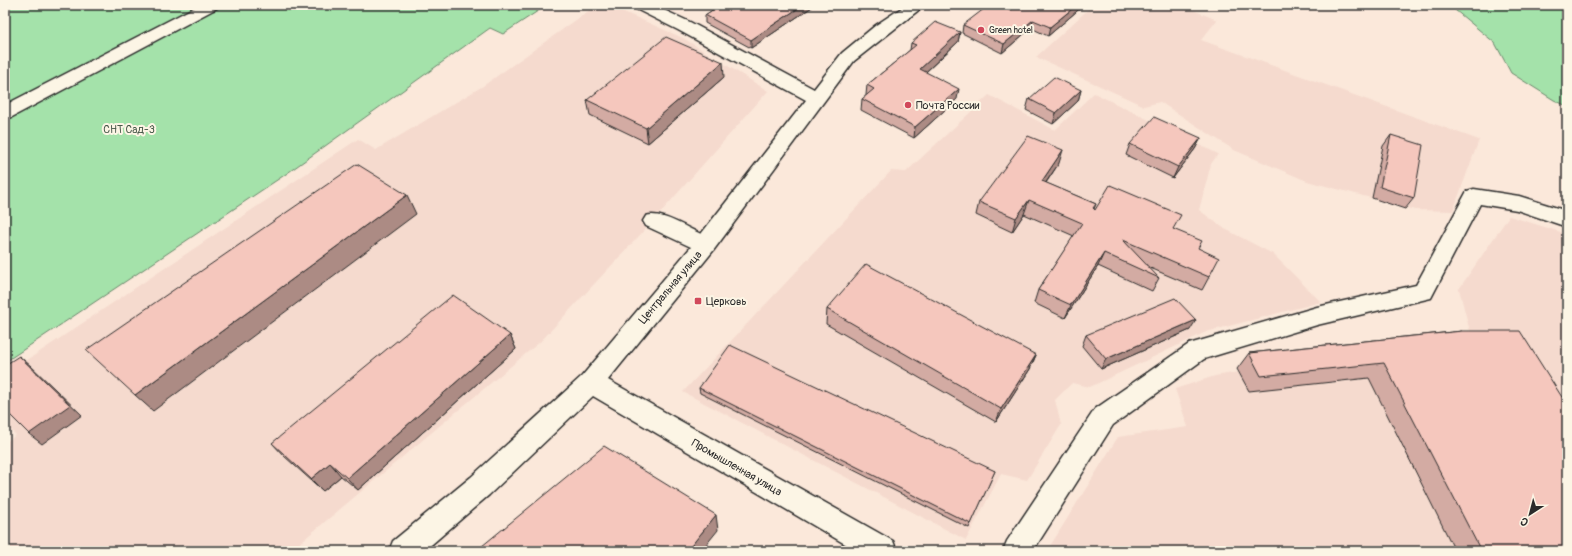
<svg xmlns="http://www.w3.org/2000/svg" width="1572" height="556" font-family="Pangolin,sans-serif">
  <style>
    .built { fill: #f5dace }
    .green { fill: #a4e2aa; stroke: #68866a }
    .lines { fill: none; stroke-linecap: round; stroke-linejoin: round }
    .minor-casing { stroke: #2b2b2b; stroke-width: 3 }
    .minor { fill: #fcf5e5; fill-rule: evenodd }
    .wall { fill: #d3aba3; stroke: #2b2b2b }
    .shaded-wall { fill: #ac8b84; stroke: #2b2b2b }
    .building { fill: #f5c7bd; stroke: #2b2b2b }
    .poi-dot { fill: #d1495b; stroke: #fcf5e5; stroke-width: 1.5 }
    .labels { text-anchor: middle; stroke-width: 4; stroke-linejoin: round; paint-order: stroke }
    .far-poi-label { font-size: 9px; fill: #2b2b2b; stroke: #fcf5e5; text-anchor: start }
    .poi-label { font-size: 11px; fill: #2b2b2b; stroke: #fcf5e5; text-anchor: start }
    .park-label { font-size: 11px; fill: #49594b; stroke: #fcf5e5 }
    .street-label { font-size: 11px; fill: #2b2b2b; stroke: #fcf5e5 }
  </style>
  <rect width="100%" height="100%" fill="#fbe8da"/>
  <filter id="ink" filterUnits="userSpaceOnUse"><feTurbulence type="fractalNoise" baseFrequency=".025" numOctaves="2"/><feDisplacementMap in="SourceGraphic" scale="8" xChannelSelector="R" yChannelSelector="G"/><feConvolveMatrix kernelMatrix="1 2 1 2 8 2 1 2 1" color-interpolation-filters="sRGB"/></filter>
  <g filter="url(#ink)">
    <path class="built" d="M597,5h11l75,33 85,53 -115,130 -112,120 -251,210h-285v-108l11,-8 -11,-11v-49l353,-236 18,11 107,-64z
      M1093,5h88l36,15 -16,20 278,100 -26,71 -37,-1 -109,-29 -73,-31 -74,-48 -16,4 -108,-49z
      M1094,93l124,61 -7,10 -12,46 26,19 48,25 48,48 -115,30 -116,55 -18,-4 -17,17 6,25 -34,55 -26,-6 -35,66 -283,-148 208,-221 15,1 83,-77 66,35z
      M1509,216l58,18v317h-520l71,-114 70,-10 -13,-38 40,-13 181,-31 76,-6 -13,-50z"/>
    <path class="green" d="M5,5h542l-44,29 -13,-6 -204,146 -281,188z
      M1449,5h107l11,2v99l-13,-6 -43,-27 -16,-30z"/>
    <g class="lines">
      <g class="minor-casing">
        <path id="minor" d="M199,5h20l-2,3 -205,109 -7,2v-14z
          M632,5h21l37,17 124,67 28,-36 34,-28 30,-20h19l-71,56 -141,190 -105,129 285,161 4,10h-40l-264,-155 -104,99 -65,56h-35l4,-10 78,-64 111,-101 109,-129 -45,-21 -3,-5 3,-5c15,-5 41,12 55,18l105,-134 -128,-70 -44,-22z
          M1474,189l45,7 48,15v16l-50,-17 -37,-6 -49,94 -114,27 -113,34 -91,66 -80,126h-30l4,-10 88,-132 94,-65 128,-37 99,-22 51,-94z"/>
      </g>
      <use href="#minor" class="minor"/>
    </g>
    <path class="wall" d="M720,5h95l-64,43 -46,-25v-8z
      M1016,5h68l-36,31 -17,-8 -29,25 -40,-20 1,-8 48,-15z
      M960,32l-2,10 -32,30 31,27 -43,39 -53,-28 1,-11 4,-3v-1l1,-10 43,-35 1,-7z
      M724,77l-76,66 -58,-28 -3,-15z
      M1081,90l-3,11 -25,23 -27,-14 3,-11z
      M1391,135l23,63 -9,11 -33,-11 11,-52z
      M1201,138l-6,11 -22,29 -47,-23 4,-11z
      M1059,163l-13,20 50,21 -2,5 1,1 78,19 25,19 11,29 -7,13 -54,-23 11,11 -7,13 -54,-25 -33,52 -31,-15 4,-13 36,-54 -50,-22 -12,18 -36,-17 3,-13z
      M827,309l209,46 -6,14 -34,53 -170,-98z
      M1190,330l-89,39 -19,-23 4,-11z
      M1462,331l105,220h-112l-86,-173 -120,13 -12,-22 12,-16z
      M510,335l6,14 -158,141 -17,-14 -18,15 -39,-35 -12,-13z
      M699,388l296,83 -26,57 -269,-135z"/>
    <path class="shaded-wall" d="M803,5h12l-64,43v-8z
      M1077,5h7l-36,31 2,-9z
      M1033,20l-2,8 -29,25 2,-9z
      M960,32l-2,10 -40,37 2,-10z
      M723,62l1,15 -76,66 -2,-15z
      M959,89l-2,10 -43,39 1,-11z
      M1081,90l-3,11 -25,23 3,-11z
      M1201,138l-6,11 -22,29 5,-11z
      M1063,150l-4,13 -21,31 4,-13z
      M407,195l9,19 -263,197 -18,-16z
      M1029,200l-5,14 -12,18 4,-14z
      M1104,253l-6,13 -33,52 6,-13z
      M1196,320l-6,10 -89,39 5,-10z
      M510,335l6,14 -158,141 -11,-12z
      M1036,355l-6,14 -34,53 5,-13z
      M19,356l12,10 51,49 -40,29 -13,-10z
      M330,463l11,13 -18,15 -12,-12z
      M716,515l2,15 -17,21h-14z"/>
    <path class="building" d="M720,5h83l-52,35 -46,-25z
      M989,5h11l11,5 5,-5h61l-27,22 -17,-7 -29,24 -41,-19z
      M935,22l25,10 -40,37 39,20 -44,38 -53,-28 12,-10 -7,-4 49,-40 -5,-2z
      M666,37l57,25 -77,66 -59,-28z
      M1054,77l27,13 -25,23 -27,-14z
      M1154,117l47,21 -23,29 -48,-23z
      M1391,135l32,10 -9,53 -34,-11z
      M1028,136l35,14 -21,31 54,23 -3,4 2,2 15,-25 71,30 -8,14 29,12 -4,7 21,10 -10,19 -86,-37 36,38 -55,-25 -33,52 -33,-15 44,-67 -53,-23 -13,18 -37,-16z
      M357,164l50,31 -272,200 -49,-45z
      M866,264l170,91 -35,54 -174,-100z
      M453,295l57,40 -163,143 -17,-15 -19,16 -39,-36z
      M1175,298l21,22 -90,39 -20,-24z
      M1462,331h58l47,74v146h-86l-97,-188 -123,13 -12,-23z
      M730,345l265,126 -24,53 -272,-136z
      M19,356l51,49 -41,29 -24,-24v-45z
      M604,446l112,69 -29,36h-211z"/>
  </g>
  <g class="poi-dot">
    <circle cx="981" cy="30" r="4"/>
    <circle cx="908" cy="105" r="4"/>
    <rect x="694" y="297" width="8" height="8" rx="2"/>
  </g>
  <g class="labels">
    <g class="far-poi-label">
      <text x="989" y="33">Green hotel</text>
    </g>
    <g class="poi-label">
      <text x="916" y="109">Почта России</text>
      <text x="706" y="305">Церковь</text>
    </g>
    <g class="park-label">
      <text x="129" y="133">СНТ Сад-3</text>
    </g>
    <g class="street-label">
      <text transform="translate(670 287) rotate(-50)" y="4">Центральная улица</text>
      <text transform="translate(737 467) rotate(30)" y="4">Промышленная улица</text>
    </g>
  </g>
  <rect width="1572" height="556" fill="none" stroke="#fcf5e5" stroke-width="20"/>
  <rect x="10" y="10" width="1552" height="536" fill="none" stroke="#2b2b2b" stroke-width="1.5" filter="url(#ink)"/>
  <g transform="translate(1530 514) rotate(216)" stroke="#fcf5e5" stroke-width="3" paint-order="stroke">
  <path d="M0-3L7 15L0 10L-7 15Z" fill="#2b2b2b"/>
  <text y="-6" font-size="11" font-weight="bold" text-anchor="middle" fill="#2b2b2b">С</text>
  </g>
</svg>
